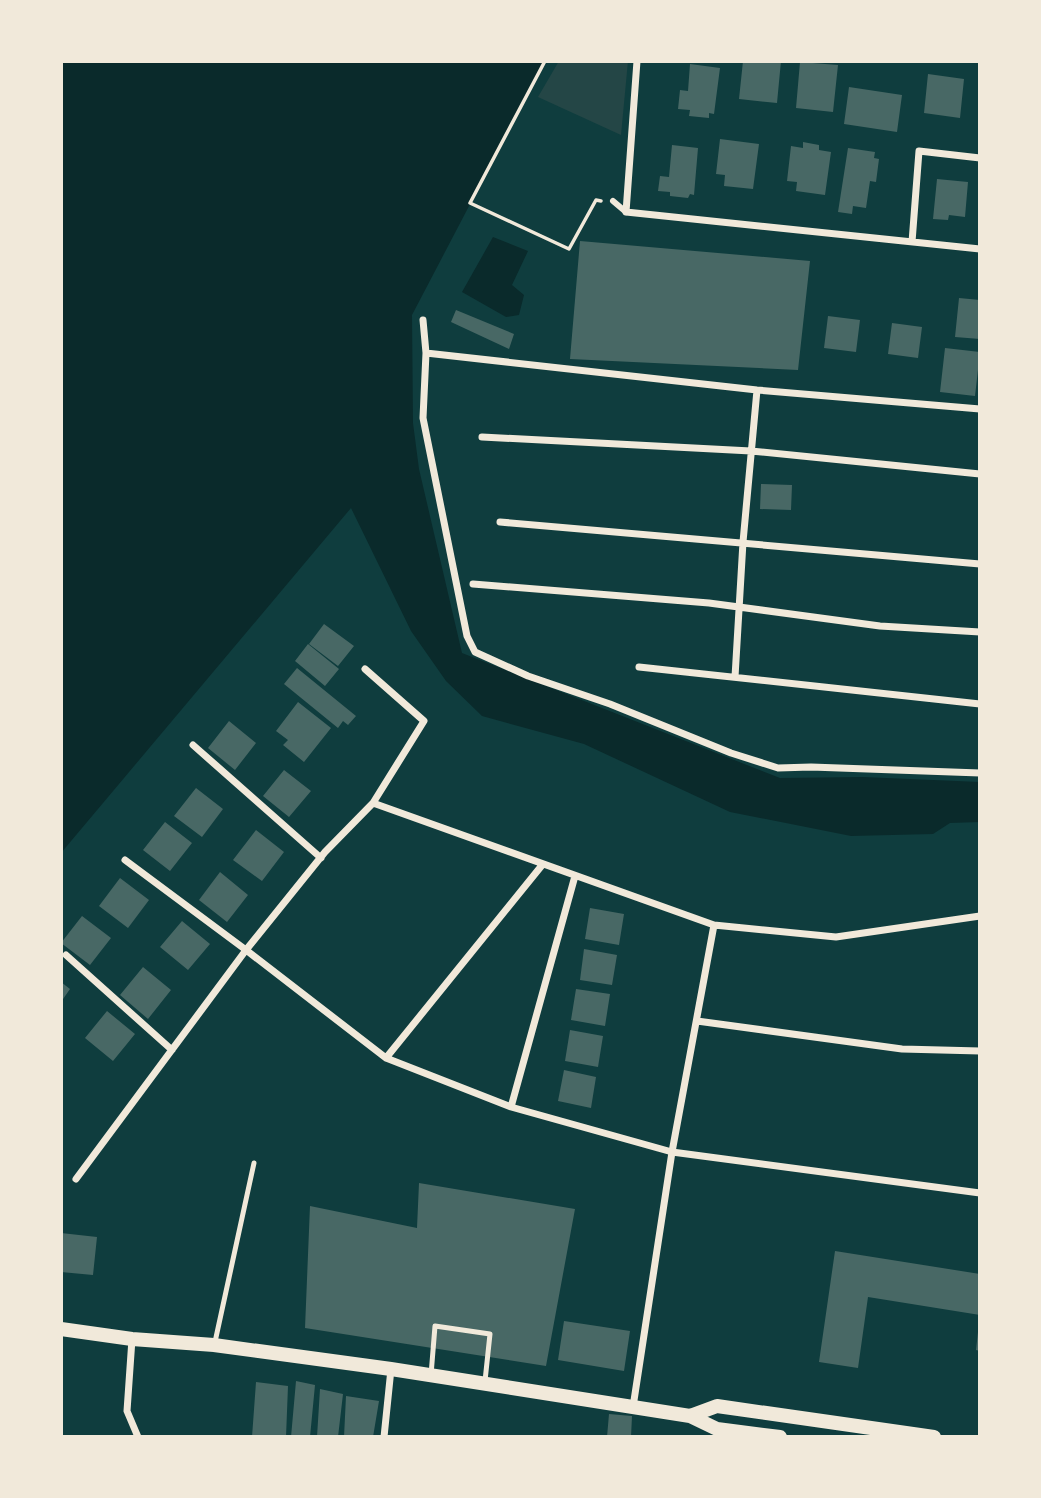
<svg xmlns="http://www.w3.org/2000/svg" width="1041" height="1498" font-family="'Playfair Display',serif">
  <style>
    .green { fill: #244646 }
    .water { fill: #0a2a2b }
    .building { fill: #486865 }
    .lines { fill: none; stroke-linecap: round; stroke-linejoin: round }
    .path { stroke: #f1e9da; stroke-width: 3.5 }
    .service { stroke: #f1e9da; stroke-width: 5 }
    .pedestrian { stroke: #f1e9da; stroke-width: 6 }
    .minor { stroke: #f1e9da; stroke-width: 7 }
    .secondary { stroke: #f1e9da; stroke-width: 14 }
  </style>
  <rect width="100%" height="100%" fill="#0f3d3e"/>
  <path class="green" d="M559,61h69l-7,74 -83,-38z"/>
  <path class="water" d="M61,61h484l-133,254 1,108 6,46 43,184 318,125 83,-1 117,5v40l-30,1 -17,11 -82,2 -121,-24 -146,-68 -102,-28 -36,-35 -35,-50 -60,-123 -290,345z
    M493,237l35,14 -16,34 12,10 -5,20 -13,2 -44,-25z"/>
  <path class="building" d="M743,61h38l-4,42 -38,-4z
    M800,62l38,3 -5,47 -37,-4z
    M690,64l30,4 -6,46 -5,-1v5l-20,-2 1,-6 -12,-1 2,-19 8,1z
    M928,74l36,5 -4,39 -36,-5z
    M849,87l53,8 -5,37 -53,-8z
    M720,139l39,5 -6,45 -29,-3 1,-11 -9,-1z
    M803,142l16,3v5l12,2 -6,43 -29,-4 1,-9 -10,-1 4,-35 12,2z
    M672,145l26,3 -4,47 -4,-1 -2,4 -18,-2v-4l-12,-1 2,-15 9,1z
    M848,148l27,4 -1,6 5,1 -3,23 -6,-1 -4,27 -13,-2 -1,8 -14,-2z
    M937,179l31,3 -3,35 -16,-2 -1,5 -15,-1z
    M580,241l230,20 -12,109 -228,-11z
    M959,298l21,2v39l-25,-2z
    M456,310l58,24 -5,15 -58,-27z
    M828,316l32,4 -4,32 -32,-4z
    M892,323l30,4 -4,31 -30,-4z
    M945,348l35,4 -5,44 -35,-4z
    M761,484l31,1 -1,25 -31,-1z
    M324,624l30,22 -16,20 -29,-22z
    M308,644l31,25 -14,17 -30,-25z
    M297,668l59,48 -8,9 -5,-4 -5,7 -54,-44z
    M298,702l33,26 -27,34 -21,-17 5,-5 -12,-9z
    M229,721l27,22 -21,27 -27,-22z
    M284,770l27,21 -22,26 -26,-21z
    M196,788l27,21 -21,28 -28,-21z
    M165,822l27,21 -22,28 -27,-21z
    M256,830l28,22 -22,29 -29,-21z
    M220,872l28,23 -21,27 -28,-22z
    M120,878l29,22 -21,28 -29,-22z
    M590,908l34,6 -5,31 -34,-6z
    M82,916l29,22 -21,27 -29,-22z
    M182,921l28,23 -22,26 -28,-23z
    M584,949l33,6 -5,30 -32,-5z
    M143,967l28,23 -23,29 -28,-24z
    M61,982l9,7 -9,13z
    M576,989l34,5 -5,32 -34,-6z
    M107,1011l28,23 -22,27 -28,-23z
    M570,1030l33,6 -5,31 -33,-6z
    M564,1070l32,7 -5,31 -33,-7z
    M419,1183l156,26 -29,157 -241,-38 5,-122 107,22z
    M61,1233l36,4 -4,38 -32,-3z
    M835,1251l145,23v41l-112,-18 -10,71 -39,-6z
    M564,1321l66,10 -6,40 -66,-11z
    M978,1332h2v19l-4,-1z
    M296,1381l19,4 -5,52h-19z
    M256,1382l32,4 -2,51h-34z
    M320,1389l23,5 -5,43h-21z
    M346,1396l33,5 -6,36h-29z
    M609,1414l23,2 -1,21h-24z"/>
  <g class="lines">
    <path class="path" d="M545,61l-75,142 99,46 27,-49 5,1"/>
    <path class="service" d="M215,1342l39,-179
      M431,1375l4,-49 55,8 -5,47"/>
    <path class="pedestrian" d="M613,201l13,11"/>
    <path class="minor" d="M637,61l-11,151 354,37
      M912,242l7,-91 61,7
      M423,320l3,33 -3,65 44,218 8,16 53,24 82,28 121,49 47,15 33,-1 169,6
      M426,353l331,37 223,19
      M482,437l269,14 229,23
      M500,522l480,42
      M473,584l236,19 171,23 100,6
      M639,667l341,37
      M735,677l8,-135 14,-152
      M193,745l128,113
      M373,803l341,122 122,12 144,-21
      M125,860l121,90 140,108 125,49 161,45 308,41
      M66,955l106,95
      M697,1021l205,28 78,2
      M386,1058l157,-194
      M511,1107l64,-231
      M76,1179l170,-229 79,-98 48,-49 51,-82 -59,-52
      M132,1339l-5,72 11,26
      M633,1407l39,-255 42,-227
      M384,1437l7,-68"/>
    <path class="secondary" d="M61,1329l71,10 82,6 177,24 299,47 27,13 63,8
      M690,1416l27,-10 217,31"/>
  </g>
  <rect width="1041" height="1498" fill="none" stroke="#f1e9da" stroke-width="126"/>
</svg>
